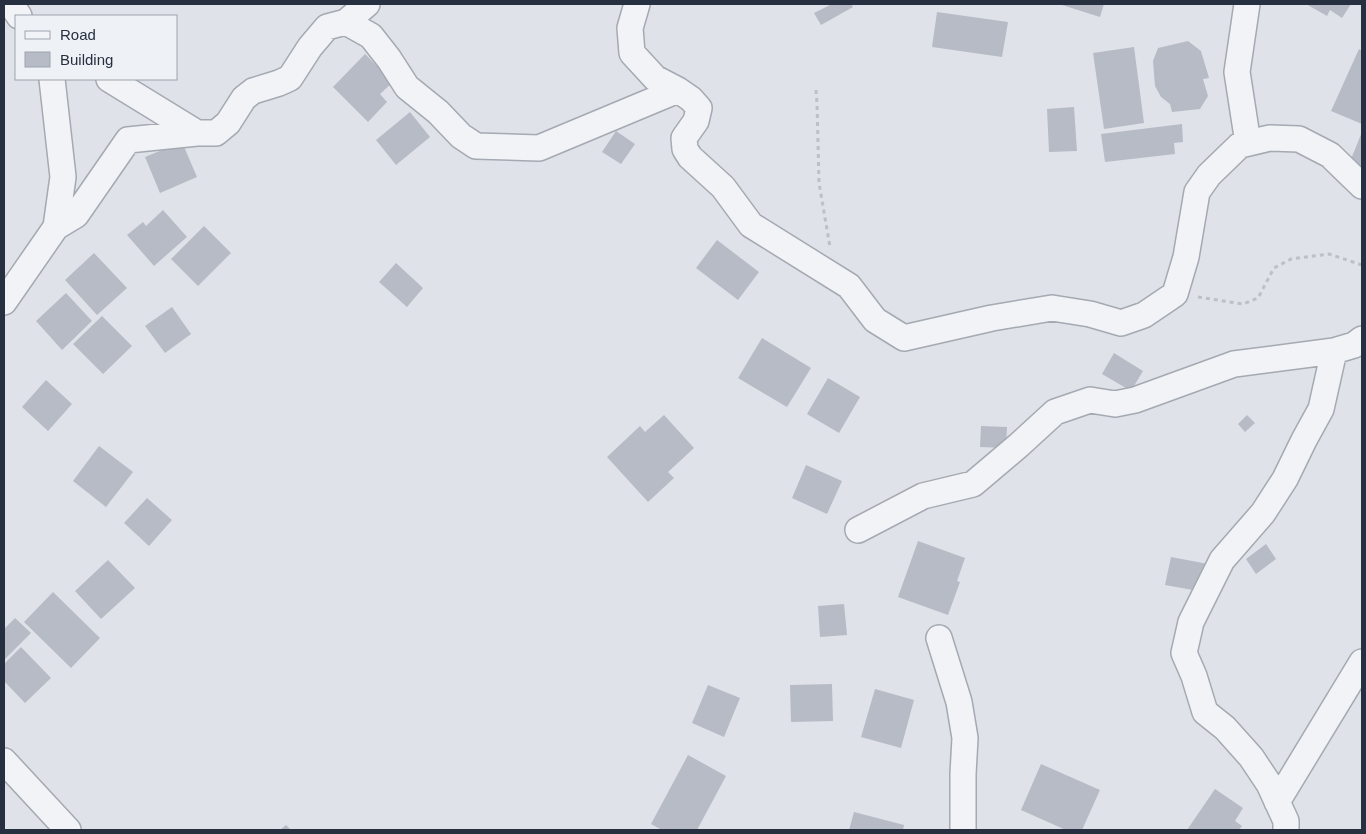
<svg xmlns="http://www.w3.org/2000/svg" width="1366" height="834" font-family="Helvetica,sans-serif">
  <style>
    .building { fill: #b6bbc5 }
    .lines { fill: none; stroke-linecap: round; stroke-linejoin: round }
    .street-casing { stroke: #a4a9b2; stroke-width: 28 }
    .path { stroke: #bcc0c7; stroke-width: 3; stroke-dasharray: 4 4; stroke-linecap: butt }
    .street { stroke: #f1f3f7; stroke-width: 25 }
  </style>
  <rect width="100%" height="100%" fill="#dfe2e8"/>
  <path class="building" d="M832,4h19l2,3 -32,18 -7,-12z
    M1059,4h45l-4,13z
    M1306,4h45l-9,14 -12,-8 -3,6z
    M937,12l71,10 -6,35 -70,-10z
    M1188,41l13,10 8,27 -6,1 5,17 -8,13 -28,3 -2,-8 -9,-7 -6,-11 -2,-25 5,-13z
    M1134,47l10,76 -40,6 -11,-76z
    M1359,49l3,2v73l-31,-13z
    M365,54l28,28 -13,12 7,8 -19,20 -35,-35z
    M1074,107l3,44 -28,1 -2,-43z
    M410,112l20,25 -34,28 -20,-25z
    M1182,124l1,18 -9,1 1,11 -70,8 -4,-28z
    M616,131l19,13 -14,20 -19,-12z
    M1362,132v37l-13,-5z
    M182,142l15,35 -37,16 -15,-36z
    M163,210l24,27 -33,29 -27,-31 16,-13 3,4z
    M204,226l27,27 -33,33 -27,-27z
    M717,240l42,32 -21,28 -42,-32z
    M94,253l33,35 -30,27 -32,-35z
    M396,263l27,25 -16,19 -28,-25z
    M66,293l26,28 -30,29 -26,-29z
    M172,307l19,27 -26,19 -20,-27z
    M102,316l30,30 -29,28 -30,-30z
    M762,338l49,30 -24,39 -49,-29z
    M1114,353l29,18 -12,20 -29,-17z
    M828,378l32,19 -21,36 -32,-19z
    M46,380l26,24 -24,27 -26,-24z
    M664,415l30,33 -26,24 6,6 -26,24 -41,-45 33,-31 5,6z
    M1247,415l8,8 -10,9 -7,-8z
    M981,426l26,1 -1,21 -26,-1z
    M99,446l34,26 -27,35 -33,-26z
    M806,465l36,16 -15,33 -35,-16z
    M147,498l25,22 -23,26 -25,-23z
    M918,541l47,17 -8,23 3,1 -12,33 -50,-18z
    M1266,544l10,15 -20,15 -10,-15z
    M1171,557l37,7 -4,28 -39,-7z
    M108,560l27,28 -34,31 -26,-28z
    M53,592l47,46 -29,30 -47,-46z
    M844,604l3,31 -27,2 -2,-31z
    M15,618l16,15 -27,27v-31z
    M21,647l30,31 -26,25 -21,-22v-17z
    M832,684l1,37 -42,1 -1,-37z
    M708,685l32,13 -16,39 -32,-14z
    M875,689l39,11 -13,48 -40,-11z
    M688,755l38,21 -29,54h-35l-11,-6z
    M1041,764l59,26 -18,40h-16l-45,-20z
    M1215,789l28,19 -8,13 7,5 -3,4h-52z
    M854,812l50,13 -1,5h-54z
    M286,825l5,5h-11z"/>
  <g class="lines">
    <g class="street-casing">
      <path id="street" d="M11,4l8,12
        M637,4l-7,24 2,25 23,25 23,12
        M1247,4l-10,68 11,71
        M346,22l25,14 18,23 18,28 31,25 23,24 15,10 63,2 139,-58 13,9 8,9 -3,13 -12,17 1,11 5,8 33,30 28,38 98,61 26,34 29,18 88,-20 60,-10 38,6 31,9 23,-8 31,-21 11,-37 11,-65 12,-17 31,-30 30,-7 29,1 31,16 32,31
        M52,79l11,98 -7,50
        M109,79l88,54
        M4,302l52,-75 20,-12 52,-75 69,-7h19l12,-10 16,-25 9,-7 26,-8 11,-5 20,-31 17,-20 19,-5 21,-18
        M858,530l65,-34 50,-12 46,-39 36,-33 35,-12 25,4 20,-4 99,-36 100,-13 20,-6 8,-6
        M939,638l20,64 6,36 -2,36v56
        M4,761l64,69
        M1277,802l85,-140
        M1286,830v-9l-17,-37 -18,-27 -26,-29 -20,-16 -11,-36 -10,-23 7,-31 31,-62 41,-47 22,-34 19,-39 17,-31 13,-58"/>
    </g>
    <path class="path" d="M816,90l1,13 2,80 11,64
      M1198,297l45,7 15,-6 16,-30 17,-9 38,-5 33,11"/>
    <use href="#street" class="street"/>
  </g>
  <rect width="1366" height="834" fill="none" stroke="#273040" stroke-width="10"/>
  <rect x="15" y="15" width="162" height="65" fill="#eef1f6" stroke="#9ea4ad"/>
  <rect x="25" y="31" width="25" height="8" fill="#f1f3f7" stroke="#9ea4ad"/>
  <text x="60" y="40" font-size="15" fill="#273040">Road</text>
  <rect x="25" y="52" width="25" height="15" fill="#b6bbc5" stroke="#9ea4ad"/>
  <text x="60" y="65" font-size="15" fill="#273040">Building</text>
</svg>
